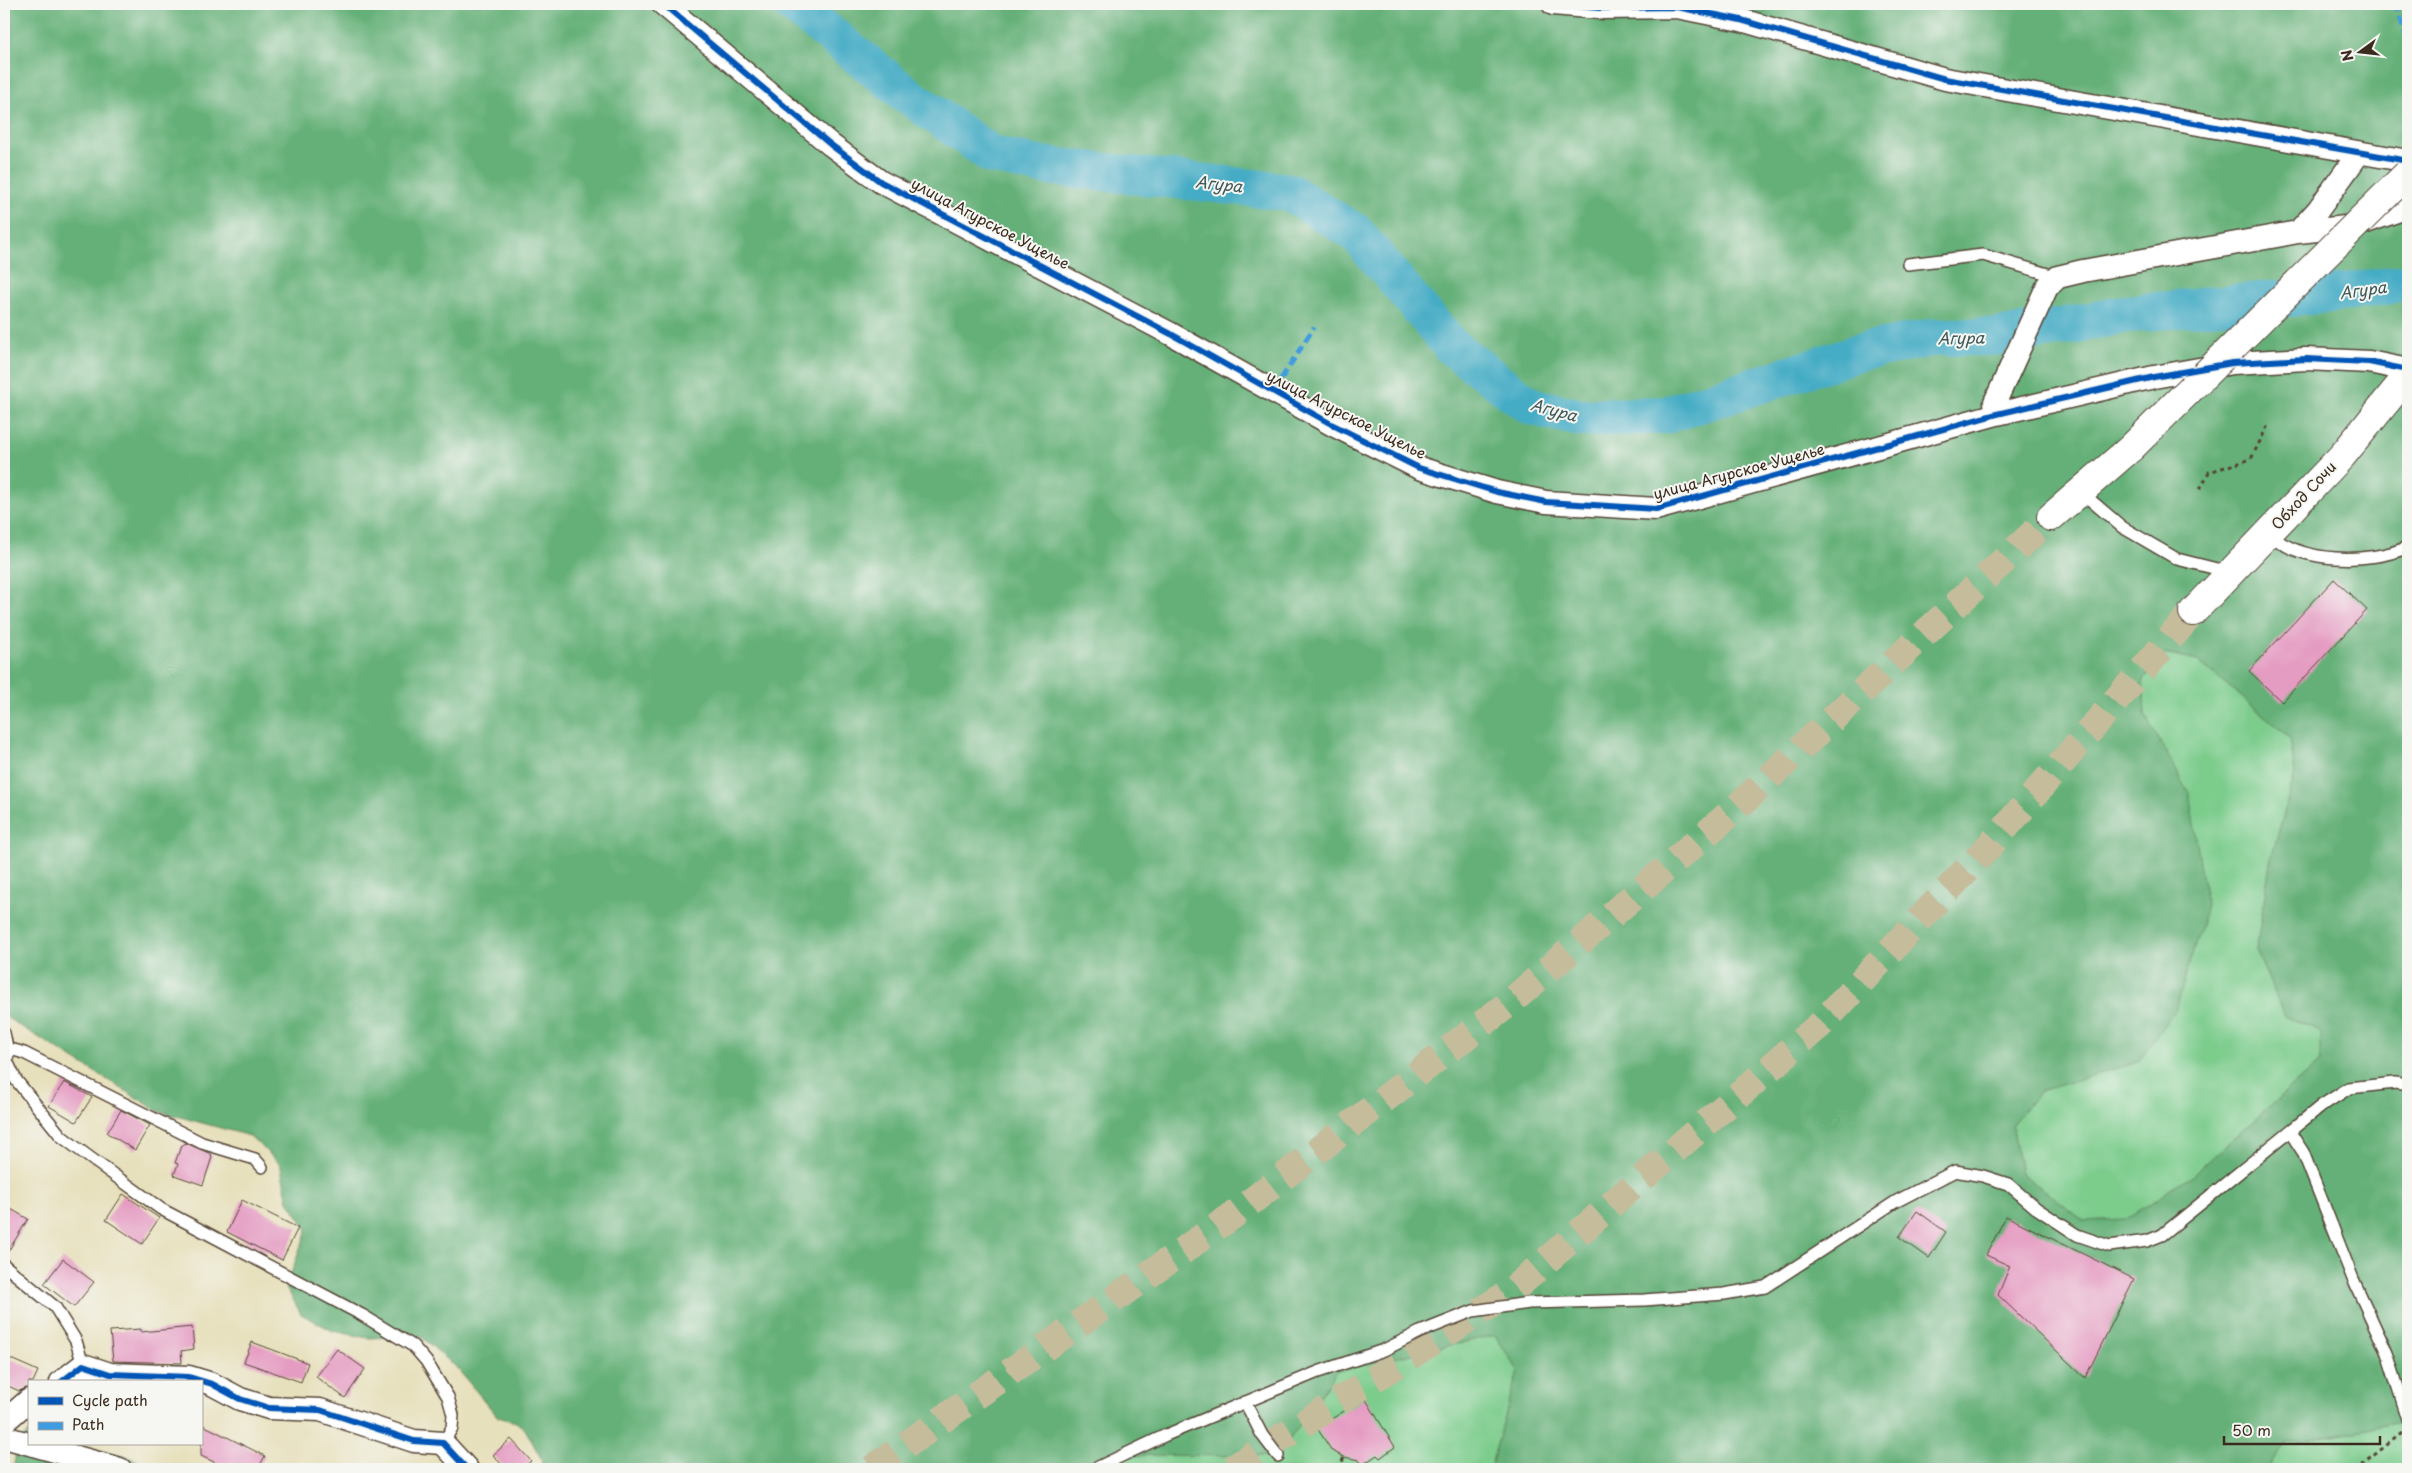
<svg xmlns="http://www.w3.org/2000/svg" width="2412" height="1473" font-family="'Playpen Sans',sans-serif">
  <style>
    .green { fill: #7ccc8c; stroke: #5c7b55 }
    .forest { fill: #65b078; stroke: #506d4b; fill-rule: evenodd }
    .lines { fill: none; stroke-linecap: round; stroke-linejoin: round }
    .river { stroke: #45acc5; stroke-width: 38 }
    .building { fill: #e59cc2 }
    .trunk-tunnel { stroke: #c5bc9c; stroke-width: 28; stroke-dasharray: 28 14; stroke-linecap: butt }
    .service-casing { stroke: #554536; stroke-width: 14 }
    .minor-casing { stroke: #554536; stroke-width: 25 }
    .trunk-casing { stroke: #554536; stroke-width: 30 }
    .path { stroke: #554536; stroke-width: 3; stroke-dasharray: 4 4; stroke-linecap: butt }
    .service { stroke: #fff; stroke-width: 11 }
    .minor { stroke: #fff; stroke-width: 22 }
    .trunk { stroke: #fff; stroke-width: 28 }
    .trunk-bridge-casing { stroke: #554536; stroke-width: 30; stroke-linecap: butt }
    .trunk-bridge { stroke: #fff; stroke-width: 28 }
    .quiet { stroke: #3f9ce0; stroke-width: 5; stroke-dasharray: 10 5; stroke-linecap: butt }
    .cycleway-casing { stroke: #f6f6f2; stroke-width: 9 }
    .cycleway { stroke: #0057b8; stroke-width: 6 }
    .labels { text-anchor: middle; stroke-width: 4; stroke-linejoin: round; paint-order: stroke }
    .street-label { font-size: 15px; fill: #3b2a1e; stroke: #f6f6f2 }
    .water-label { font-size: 16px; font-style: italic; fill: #3e5858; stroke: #f6f6f2 }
  </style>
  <rect width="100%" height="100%" fill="#f6f6f2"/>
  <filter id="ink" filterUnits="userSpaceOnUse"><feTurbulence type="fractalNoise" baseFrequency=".02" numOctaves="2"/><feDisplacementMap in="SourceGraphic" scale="10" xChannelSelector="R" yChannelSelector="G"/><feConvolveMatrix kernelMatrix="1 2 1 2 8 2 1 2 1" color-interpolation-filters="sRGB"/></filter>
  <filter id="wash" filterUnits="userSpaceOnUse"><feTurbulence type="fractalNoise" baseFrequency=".0096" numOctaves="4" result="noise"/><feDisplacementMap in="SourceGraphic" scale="20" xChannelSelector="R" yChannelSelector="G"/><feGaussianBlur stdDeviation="1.12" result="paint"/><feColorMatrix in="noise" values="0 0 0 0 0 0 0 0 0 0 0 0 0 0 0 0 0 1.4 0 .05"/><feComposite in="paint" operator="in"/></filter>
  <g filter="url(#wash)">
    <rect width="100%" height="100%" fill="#e7e0bc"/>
    <path class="green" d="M2166,654l32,7 92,76 5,38 -24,83 -15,93 29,65 37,17 -1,28 -127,113 -67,45 -43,2 -63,-48 -9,-49 28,-33 97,-29 52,-269 -44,-78 -2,-35z
      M1495,1335l23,36 -28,98h-395l25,-14 158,1 59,-85z
      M2408,1422v47h-141l20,-26z"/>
    <path class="forest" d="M4,4h2404v1418l-121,21 -20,26h-777l28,-98 -23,-36 -158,36 -59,85 -158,-1 -25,14h-555l2,-9 -17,-31 -9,-7 -18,-5 -43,-51 -35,-30 -52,2 -35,-7 -32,-17 -15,-27 21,-57 -19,-29 -8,-37 -30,-28 -92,-25 -154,-95zM2166,654l32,7 92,76 5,38 -24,83 -15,93 29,65 36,17v28l-127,113 -67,45 -43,2 -63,-48 -9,-49 28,-33 98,-29 38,-54 31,-102 -18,-113 -44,-78 -2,-35z
      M29,1431v13l43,2 51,9 35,14h-145l4,-22z"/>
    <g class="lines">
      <path class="river" d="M792,4l118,93 82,58 47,10 250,27 66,40 97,115 78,59 51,12 85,-3 194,-63 75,-15h58l59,-8 75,-15 203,-20 78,-11"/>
    </g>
    <g id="blocks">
      <path class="building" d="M2334,579l33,31 -85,92 -33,-31z
        M64,1082l28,15 -16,25 -27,-16z
        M121,1110l29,15 -15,25 -28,-17z
        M186,1143l25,11 1,3 -9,28 -29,-10 4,-11 -3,-1 6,-17z
        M123,1194l36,24 -17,26 -36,-24z
        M242,1200l56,28 -16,32 -55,-28z
        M4,1205l24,14 -24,39z
        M1917,1211l29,21 -17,26 -30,-21z
        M2006,1216l128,63 -49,99 -87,-83 12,-29 -24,-11z
        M63,1259l31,23 -20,25 -30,-23z
        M192,1327l2,22 -13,2 1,12 -69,-2 -3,-30 31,-2v3z
        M252,1342l56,21 -7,19 -57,-20z
        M337,1349l28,20 -20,29 -29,-21z
        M4,1356l34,15 -5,11h-4v5l-10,4 -15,-7z
        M1365,1398l30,49 -15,11 -3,-3 -15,10 -3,-5 -15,-3 -12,-6 -15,-23z
        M201,1424l64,32 -7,13h-29l-28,-13z
        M511,1439l20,22 -9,8h-16l-13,-14z"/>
    </g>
  </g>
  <g filter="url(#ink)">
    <use href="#blocks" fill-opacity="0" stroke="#554536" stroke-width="1"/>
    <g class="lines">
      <path class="trunk-tunnel" d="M872,1469l363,-255 273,-210 226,-194 317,-293
        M1232,1469l277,-176 312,-269 170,-180 202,-232"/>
      <g class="service-casing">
        <path id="service" d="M1908,264l75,-9 75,22
          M2081,492l41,35 55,32 52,13
          M2269,533c30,31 101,31 139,14
          M4,1033l4,19
          M2290,1132l13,20 50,127 34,74 21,66
          M262,1167l-7,-8 -53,-16 -178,-90 -10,-3 -6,2 -1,9 9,19 45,56 28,21 72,52 201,106 51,31 13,15 22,36 5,18 -1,13 -9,15
          M4,1265l51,42 21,34 7,24
          M1245,1402l17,33 16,21
          M1094,1469l72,-34 152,-63 66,-22 36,-18 53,-21 56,-8 115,-3 80,-6 41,-7 130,-85 60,-31 28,5 25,8 28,24 41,27 32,11 38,-5 15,-6 159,-129 28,-18 46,-5 13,2"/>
      </g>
      <g class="minor-casing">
        <path id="minor" d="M663,4l168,141 50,37 290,152 162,91 86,43 78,24 49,10 110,7 341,-95 157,-37 78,-14 74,-4 63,3 39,8
          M1553,4l47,4 77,-1 64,13 204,59 463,82
          M2298,232l20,-22 41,-57
          M1997,414l-2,-12 6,-13 46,-102 11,-10 25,-6 215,-39 57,-6 53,-19
          M61,1382l22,-17 27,9 79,3 23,7 28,15 29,9 51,2 94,31 29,2 24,26
          M4,1422l25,-22
          M4,1437l116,32"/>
      </g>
      <g class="trunk-casing">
        <path id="trunk" d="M2051,517l80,-69
          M2193,612l149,-156 66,-81"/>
      </g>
      <path class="path" d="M2200,489l9,-17 42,-13 18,-36
        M1339,1469l5,-12
        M2346,1469l13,-2 43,-34"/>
      <use href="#service" class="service"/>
      <use href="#minor" class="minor"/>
      <use href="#trunk" class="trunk"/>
      <g class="trunk-bridge-casing">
        <path id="trunk-bridge" d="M2131,448l277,-275"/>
      </g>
      <use href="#trunk-bridge" class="trunk-bridge"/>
      <path class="quiet" d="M2393,4l5,6 10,33
        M1273,392l41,-65"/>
      <g class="cycleway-casing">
        <path id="cycleway" d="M663,4l168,141 50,37 290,152 162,91 86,43 78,24 49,10 110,7 341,-95 157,-37 78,-14 74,-4 63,3 39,8
          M1553,4l47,4 77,-1 64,13 204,59 463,82
          M61,1382l22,-17 27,9 79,3 23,7 28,15 29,9 51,2 94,31 29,2 24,26"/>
      </g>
      <use href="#cycleway" class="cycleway"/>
    </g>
  </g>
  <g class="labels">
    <g class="street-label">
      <text transform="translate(990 224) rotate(28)" y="5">улица Агурское Ущелье</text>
      <text transform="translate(1346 415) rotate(27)" y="5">улица Агурское Ущелье</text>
      <text transform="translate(1739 472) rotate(-15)" y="5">улица Агурское Ущелье</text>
      <text transform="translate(2304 496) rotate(-47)" y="5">Обход Сочи</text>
    </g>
    <g class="water-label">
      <text transform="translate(1219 184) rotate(6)" y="6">Агура</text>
      <text transform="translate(2363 290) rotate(-8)" y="6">Агура</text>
      <text transform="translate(1961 338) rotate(-1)" y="6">Агура</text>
      <text transform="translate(1554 410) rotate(15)" y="6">Агура</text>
    </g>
  </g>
  <rect width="2412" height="1473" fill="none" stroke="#f6f6f2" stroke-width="20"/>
  <rect x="28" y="1380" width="175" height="65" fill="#f6f6f2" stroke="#aba49d"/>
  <rect x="38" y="1397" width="25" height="8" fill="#0057b8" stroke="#aba49d"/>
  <text x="72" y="1406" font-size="15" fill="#3b2a1e">Cycle path</text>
  <rect x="38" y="1422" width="25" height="8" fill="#3f9ce0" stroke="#aba49d"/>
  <text x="72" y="1430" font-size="15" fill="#3b2a1e">Path</text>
  <g transform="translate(2360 52) rotate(255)" stroke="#f6f6f2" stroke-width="4" paint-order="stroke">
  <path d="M0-4L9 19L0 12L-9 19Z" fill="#3b2a1e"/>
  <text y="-8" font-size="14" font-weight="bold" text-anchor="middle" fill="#3b2a1e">N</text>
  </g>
  <path d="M2224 1436v8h156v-8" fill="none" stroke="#3b2a1e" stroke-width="2.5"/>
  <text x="2232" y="1436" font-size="15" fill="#3b2a1e" stroke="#f6f6f2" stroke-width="4" paint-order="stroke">50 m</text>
</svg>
